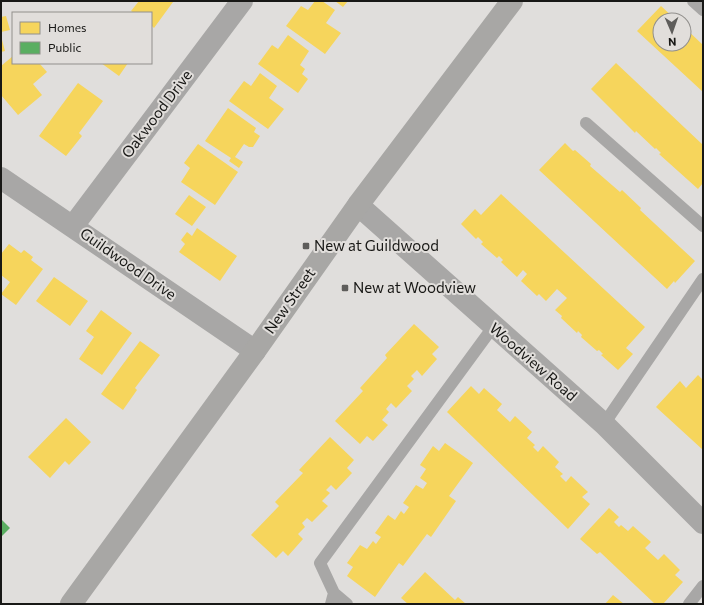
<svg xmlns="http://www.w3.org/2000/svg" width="704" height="605" font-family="Commissioner,sans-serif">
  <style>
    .homes { fill: #f6d55c }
    .public { fill: #5aae61 }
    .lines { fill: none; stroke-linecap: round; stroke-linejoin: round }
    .service { stroke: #a8a7a6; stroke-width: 12 }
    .minor { stroke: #a8a7a6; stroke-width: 22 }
    .secondary { stroke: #a8a7a5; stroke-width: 22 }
    .poi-dot { fill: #5e5d5b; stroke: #e1dedb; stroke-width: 1.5 }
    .labels { text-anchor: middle; stroke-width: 4; stroke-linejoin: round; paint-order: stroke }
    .street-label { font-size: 15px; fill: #181816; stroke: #e1dedb }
    .poi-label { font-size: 15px; fill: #181816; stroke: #e1dedb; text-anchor: start }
  </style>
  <rect width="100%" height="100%" fill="#e0dedc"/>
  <path class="homes" d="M139,1h32l2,1 -19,26 -3,-3v-12h-17l-3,-2z
    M315,1h7l13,9 -9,13 15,10 -16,21 -39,-28 15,-20 7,4z
    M335,1h13l-5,6z
    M661,6l15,14h-16v24h24v-17l19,18v47l-66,-61z
    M6,16l4,14 -9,2v-15z
    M288,35l21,16 -9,14 5,4 -3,5 6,5 -10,14 -40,-29 14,-19 6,4z
    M1,36l4,15 -4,1z
    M13,56v7h26l8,9 -14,12 9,11 -24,20 -17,-20v-29z
    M101,63h27l-9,13z
    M616,63l87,82v38l-5,6 -39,-35 2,-1 -5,-5 -1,1 -19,-18 -1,2 -44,-44z
    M260,73l17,13 -8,12 15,11 -16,20 -39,-28 15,-20 7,5z
    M78,83l25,18 -24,32 3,3 -16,20 -27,-20z
    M228,108l28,20 -2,4 6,4 -7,11h-4l-5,-3 -9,13 8,5 -4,6 -10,-7 2,-3 -26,-17z
    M565,143l8,8 2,-1 16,14 -1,2 30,26 2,-2 19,18 -1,2 55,51 -20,22 -1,-2 -7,8 -128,-119z
    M198,144l40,28 -23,33 -34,-23 9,-14 -6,-5z
    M501,194l144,133 -19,21 7,6 -15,16 -17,-15 2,-1 -4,-4 -2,1 -16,-14 1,-2 -4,-4 -1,2 -16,-15 1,-2 -7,-6 12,-12 -10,-9 -11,12 -7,-7 -2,2 -16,-15 6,-7 -4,-4 -6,7 -16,-15 2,-2 -4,-4 -2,2 -16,-14 2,-2 -5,-5 -2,2 -15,-15 14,-15 6,6z
    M189,195l17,12 -14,19 -17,-12z
    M197,228l40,28 -17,25 -41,-29 6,-8 -4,-4 6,-8 5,4z
    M9,244l12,9 3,-3 9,7 -2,3 12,9 -27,36 -15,-11 9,-12 -9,-7v-21z
    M54,277l34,24 -18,25 -34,-25z
    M101,310l31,23 -30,42 -23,-16 15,-22 -8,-6z
    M414,324l25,23 -7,7 5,5 -15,17 -5,-6 -6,6 3,3 -7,7 5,5 -16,17 -5,-5 -5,6 3,3 -7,8 6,5 -15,16 -6,-5 -7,8 -25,-23 28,-30 -3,-3 27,-30 -2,-3z
    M140,341l20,14 -25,33 2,2 -14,20 -22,-16z
    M698,375l5,5v70l-47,-43 24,-26 6,7z
    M471,386l8,8 5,-6 18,16 -5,6 13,12 5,-6 17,16 -5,6 8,7 -2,2 5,5 5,-6 16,16 -4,5 8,7 -3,2 6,6 5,-6 17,16 -6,5 8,7 -22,25 -121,-117z
    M66,418l25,24 -22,23 -4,-4 -15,17 -22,-21z
    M330,437l24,23 -7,8 5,5 -16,17 -5,-5 -5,5 4,3 -8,8 6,5 -16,16 -5,-4 -5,5 3,4 -7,7 5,5 -15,17 -5,-5 -7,7 -25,-23 28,-29 -4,-4 28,-29 -4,-3z
    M445,443l28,20 -24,33 7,5 -25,36 -4,-3 -24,32 -4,-3 -24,34 -28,-21 6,-9 -6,-4 13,-18 7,4 6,-8 3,3 5,-7 -6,-4 13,-18 7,5 6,-9 3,3 5,-7 -6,-4 13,-18 7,4 4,-6 -7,-5 6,-9 -6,-4 13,-19 6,5z
    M609,508l10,9 -5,5 5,5 2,-2 7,6 5,-5 18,16 -6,6 13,12 6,-6 16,16 -5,5 8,7 -20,22h-8l-55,-52 -3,2 -17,-15z
    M425,572l30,28 3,-3 8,7h-58l-7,-6z
    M613,595l11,9h-19z"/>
  <path class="public" d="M1,519l9,9 -9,9z"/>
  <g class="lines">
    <path class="service" d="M693,1l10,9
      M586,123l117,103
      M604,424l99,-145
      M334,593l13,11
      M331,604l3,-11 -14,-30 173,-236
      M689,604l14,-18"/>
    <path class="minor" d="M1,178l254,173
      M358,205l246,219 99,99
      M73,226l169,-225"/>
    <path class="secondary" d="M71,604l184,-253 103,-146 154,-204"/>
  </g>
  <g class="poi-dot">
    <rect x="302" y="242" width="8" height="8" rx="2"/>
    <rect x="341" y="284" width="8" height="8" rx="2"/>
  </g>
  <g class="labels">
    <g class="street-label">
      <text transform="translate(157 114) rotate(-53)" y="5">Oakwood Drive</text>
      <text transform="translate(128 264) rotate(35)" y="5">Guildwood Drive</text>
      <text transform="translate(290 301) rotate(-55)" y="5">New Street</text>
      <text transform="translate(533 362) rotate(41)" y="5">Woodview Road</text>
    </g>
    <g class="poi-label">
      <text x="314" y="251">New at Guildwood</text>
      <text x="353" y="293">New at Woodview</text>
    </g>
  </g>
  <rect width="704" height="605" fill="none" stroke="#181816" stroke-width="4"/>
  <rect x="12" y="12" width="140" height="52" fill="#e1dedb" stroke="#918f8c"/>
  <rect x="20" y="22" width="20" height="12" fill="#f6d55c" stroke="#918f8c"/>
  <text x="48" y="32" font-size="12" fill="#181816">Homes</text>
  <rect x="20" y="42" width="20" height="12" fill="#5aae61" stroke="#918f8c"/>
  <text x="48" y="52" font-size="12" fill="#181816">Public</text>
  <g transform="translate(672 32) rotate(178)"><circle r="19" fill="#e1dedb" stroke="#918f8c"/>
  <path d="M0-3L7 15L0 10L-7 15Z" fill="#5e5d5b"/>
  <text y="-6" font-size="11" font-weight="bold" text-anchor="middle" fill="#181816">N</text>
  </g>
</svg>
